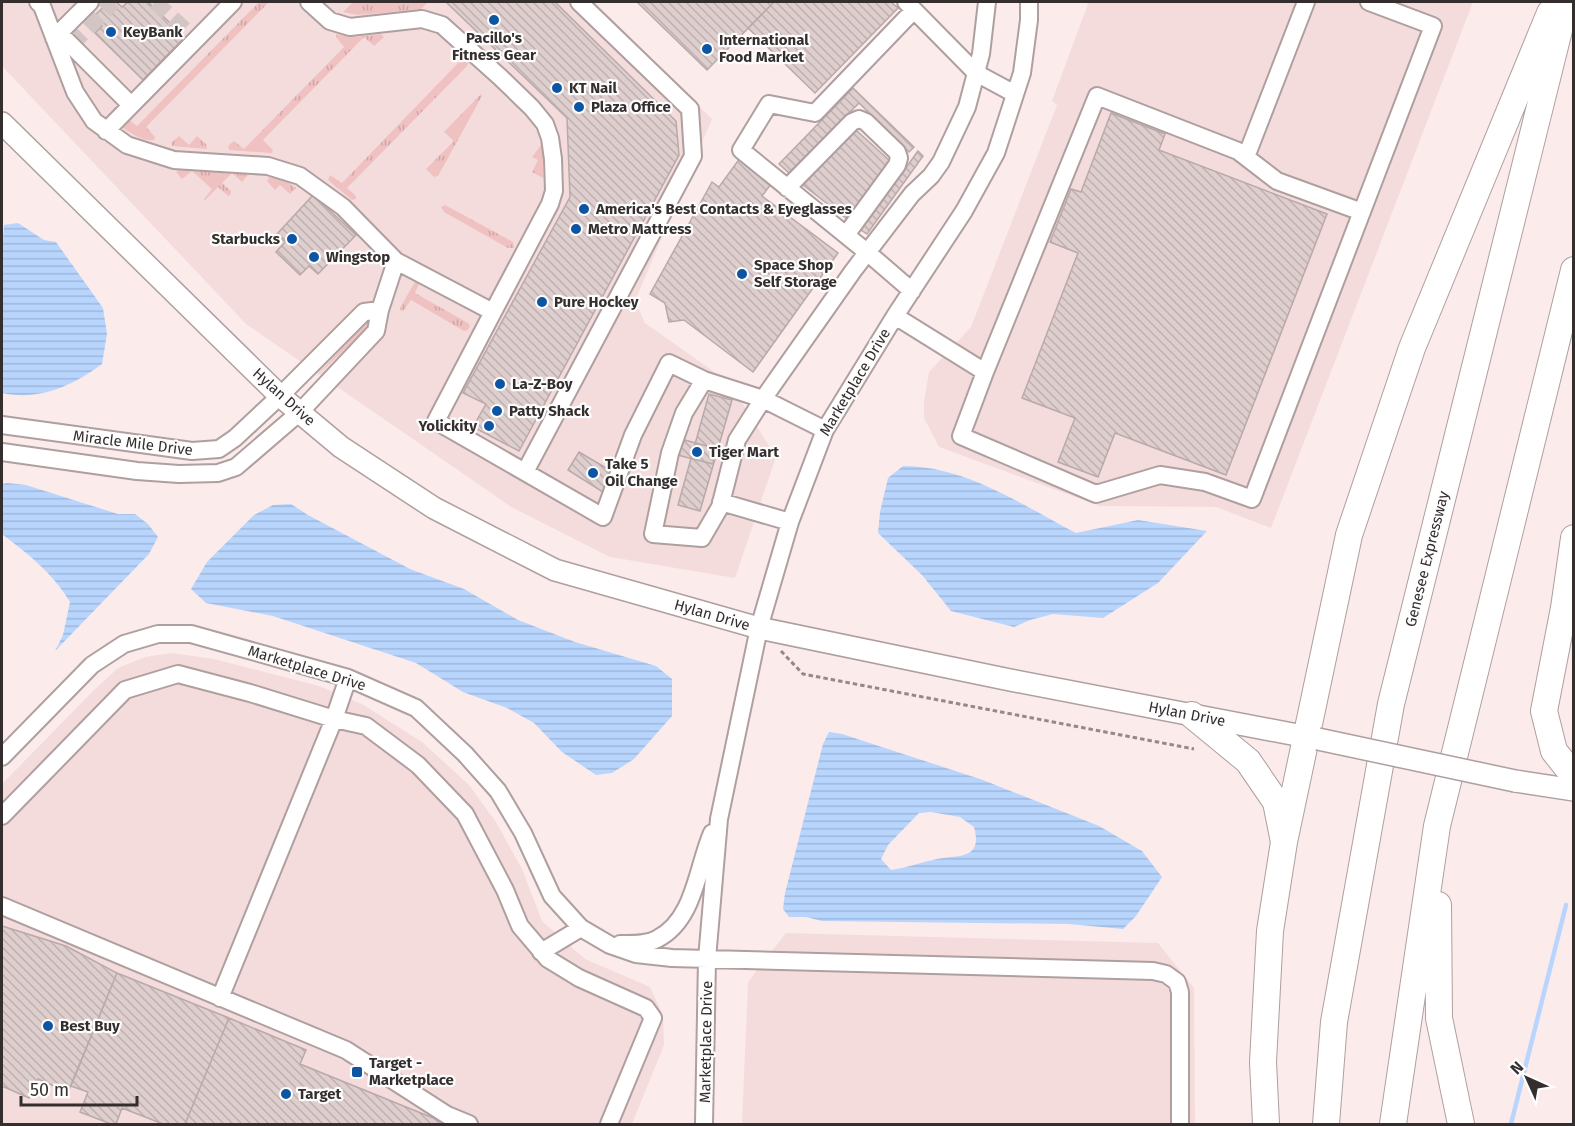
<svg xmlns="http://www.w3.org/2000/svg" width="1575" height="1126" font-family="'Fira Sans',sans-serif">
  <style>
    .built { fill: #f5dcdc }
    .grass { fill: url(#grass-tufts) }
    .water { fill: url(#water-rules); fill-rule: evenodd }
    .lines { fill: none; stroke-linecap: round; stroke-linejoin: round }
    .stream { stroke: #b8d5fd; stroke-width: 4.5 }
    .building { fill: url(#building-back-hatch); stroke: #b9a9a9; stroke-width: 1.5 }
    .minor-tunnel { stroke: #d4c5c5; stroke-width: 16; stroke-dasharray: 16 8; stroke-linecap: butt }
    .minor-casing { stroke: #af9f9f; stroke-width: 20 }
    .major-casing { stroke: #af9f9f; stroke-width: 24 }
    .highway-casing { stroke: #af9f9f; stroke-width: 28 }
    .path { stroke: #948989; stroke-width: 3; stroke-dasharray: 4.5 3; stroke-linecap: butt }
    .minor { stroke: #fff; stroke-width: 16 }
    .major { stroke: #fff; stroke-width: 21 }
    .highway { stroke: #fff; stroke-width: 26 }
    .major-bridge-casing { stroke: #af9f9f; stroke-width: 24; stroke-linecap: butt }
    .major-bridge { stroke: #fff; stroke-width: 21 }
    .poi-dot { fill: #0d54a3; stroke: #fdfdfd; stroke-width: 2 }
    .labels { text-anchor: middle; stroke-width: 4.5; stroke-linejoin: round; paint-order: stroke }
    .poi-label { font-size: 15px; font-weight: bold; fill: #342e2e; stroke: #fdfdfd; text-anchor: start }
    .street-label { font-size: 15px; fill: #342e2e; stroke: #fdfdfd }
  </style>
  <defs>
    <pattern id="grass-tufts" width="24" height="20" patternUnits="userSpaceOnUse" patternTransform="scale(1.5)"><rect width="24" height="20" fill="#f0c1c1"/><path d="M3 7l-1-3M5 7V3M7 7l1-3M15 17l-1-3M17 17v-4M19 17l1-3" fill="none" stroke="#cea6a6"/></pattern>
    <pattern id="water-rules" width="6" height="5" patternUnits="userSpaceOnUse" patternTransform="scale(1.5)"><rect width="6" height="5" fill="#b8d5fd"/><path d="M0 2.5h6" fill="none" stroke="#9fb7d9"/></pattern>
    <pattern id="building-back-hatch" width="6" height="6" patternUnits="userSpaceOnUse" patternTransform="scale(1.5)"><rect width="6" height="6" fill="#dececd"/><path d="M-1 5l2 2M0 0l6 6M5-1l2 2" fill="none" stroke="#bfb1b0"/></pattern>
  </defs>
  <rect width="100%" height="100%" fill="#fcebeb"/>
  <path class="built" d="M2,2h593l117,117 -77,182 10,22 85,60 46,74 -41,121 -125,-21 -97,-49 -267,-184 -244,-258z
    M1085,2h388l-202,526 -55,-21 -116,-1 -161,-59 -15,-29v-17l5,-29 42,-45 86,-222 -5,-4 36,-97z
    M172,653l42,6 105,27 43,18 60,38 47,43 27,37 26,47 20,52 43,38 65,28 13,28 1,30 -32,79h-630v-340l92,-94 24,-22 27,-11z
    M786,933l372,10 36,45 1,136h-453l6,-142z"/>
  <path class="grass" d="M259,2h10l-123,125 9,10 -1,3c-10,2 -24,-7 -32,-13l3,-10 12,9z
    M353,2h75l-7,7 -63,6 -15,-3z
    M336,34l21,3 24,-3 3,3 -10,9 -10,-9 -101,103 10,10 -1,3 -43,-3 -1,-4 6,-5 10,8 100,-102 -8,-10z
    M466,59l3,3 -2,4 -120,122 9,8v3l-4,1 -24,-20 2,-5 12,8 119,-123z
    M481,94l1,2 -44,80 -4,1 -8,-8 28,-28 -10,-9z
    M179,136l10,9 8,-9 9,8 1,5 -35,-3v-4z
    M541,145l2,1v32l-11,-6 6,-12 -6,-3z
    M179,169l67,4 2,2 -6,7 -10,-9 -10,10 9,8v3l-3,2 -10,-9 -13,13 -1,-1 8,-10 -20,-18 -10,8 -6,-7z
    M270,176l17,5 9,7 -6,6 -10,-9 -5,5 -8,-9z
    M445,205l68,37 1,6h-6l-64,-36 -3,-5z
    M416,280l4,2 -5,11 53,30 2,3 -2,4 -4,1 -53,-31 -7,10 -3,1 -1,-3z
    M370,321v5l-55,51 52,-55z"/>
  <path class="water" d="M18,223l26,17 12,2 47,66 4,26 -5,30c-30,22 -62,37 -100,29v-138l2,-30z
    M903,466c63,0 119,39 173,67l62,-13 69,11 -49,52 -55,35 -50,-4 -23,6 -16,7 -63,-16 -29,-36 -44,-42 2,-21 8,-34z
    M7,483l19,2 92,29h17l13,10 10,13 -9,17 -94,97 8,-16 7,-33c-18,-30 -41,-47 -68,-68v-50z
    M291,504l17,11 102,54 54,20 54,31 57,22 81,24 16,13v37l-38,43 -22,14 -16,2 -34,-23 -28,-29 -27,-15 -44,-16 -47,-29 -143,-47 -67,-13 -15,-14 16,-27 47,-47 19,-10z
    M829,732l13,2 141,46 116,46 43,25 20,26 -26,39 -13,13 -54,-5 -247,-3 -16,-4h-17l-6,-8 2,-16 38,-149zM931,812l29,5 14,10c10,36 -20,27 -41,33 -15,3 -27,8 -42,10l-10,-11 7,-14 31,-32z"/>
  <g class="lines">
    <path class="stream" d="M1511,1124l55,-219"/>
  </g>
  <path class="building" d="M109,2h7l6,5 6,-5h20l37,35 -42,43 -48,-47 7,-7 -9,-9z
    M446,2h109l121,119 3,34 -160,296 -46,-24 13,-23 -23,-11 107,-196 -3,-79z
    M637,2h137l-67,68z
    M774,2h117l7,6 -83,85 -67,-65z
    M853,88l61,59 -5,5 -50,-49 -70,70 -10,-9z
    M1111,113l54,21 -6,16 168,64 -101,261 -111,-42 -17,44 -40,-15 17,-44 -53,-20 56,-145 -28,-11 21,-53 10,3z
    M856,130l34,31 -43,58 -44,-34z
    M918,151l5,5 -56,78 -6,-4z
    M740,158l31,26 -9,12 76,57 -85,119 -69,-52 -15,2 -4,-19 -15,-9 62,-112 7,5z
    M313,195l43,40 -38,39 -9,-8 -9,9 -24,-23 9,-10 -8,-8z
    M709,394l23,6 -32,111 -22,-6z
    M681,439l37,10 -5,15 -36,-9z
    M579,452l39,23 -12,19 -38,-24z
    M2,926l64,20 51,27 -49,119 -30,-13 -9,19 -27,-12z
    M117,973l112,45 -44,106h-22l-41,-16 -6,16h-5l-31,-12 8,-20 -17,-6z
    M229,1018l77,32 -6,14 148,60h-263z"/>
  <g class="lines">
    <path class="minor-tunnel" d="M155,2l41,38
      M71,45l42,-43"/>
    <g class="minor-casing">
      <path id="minor" d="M38,2l4,4 33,86 19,29 33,24 47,15 94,6 32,10 43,31 53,54 97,51 -57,109 167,96 30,-82 36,-72 35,17 59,19 90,-128 59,-77 19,-18 10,-14 26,-55 14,-53 6,-52
        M309,2l21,19 20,6 72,-8 20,6 58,52 32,31 13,16 5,14 3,21 1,32 -4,13 -57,108
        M906,2l70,71 39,21
        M59,33l72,72
        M54,38l36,-36
        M106,131l127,-129
        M1246,157l60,-155
        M787,188l65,-66 7,-3 7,3 31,30 2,6 -2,7 -51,70
        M912,291l-44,-38 -127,-103 28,-46 46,9 99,-103
        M895,316l90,56 -24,64 135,58 64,-19 45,7 47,17 181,-473 -64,-24
        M985,372l112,-276 141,55 39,30 85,31
        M704,380l-20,33 -14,40 -17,81 49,4 18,-31 17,-67 26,-41 62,31
        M2,425l190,26 27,-2 16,-11 45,-42 84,-84 16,-2
        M2,452l135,19 42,3 39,-1 18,-6 64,-55 76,-81 4,-21 16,-49
        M525,472l168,-316 -3,-47 -111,-107
        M721,502l69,20
        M2,757l90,-92 32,-21 34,-10h33l157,44 68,30 49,46 33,37 25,42 29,63 29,32 29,17 26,9 36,4 481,13 13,3 11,8 3,10v132
        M2,816l123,-126 53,-16 72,19 84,26 32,7 52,39 47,49 40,76 15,36 28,33 31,19 67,30 7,10 -44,106
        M2,906l344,144 101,65 22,9
        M620,944c12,0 26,1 37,-5 38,-19 40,-72 55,-106
        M541,952l40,-24
        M220,998l114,-279 14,-41
        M704,1124l3,-165 12,-140 40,-191 31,-106 35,-92 70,-114 69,-105 32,-58 26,-80 7,-53v-18"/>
    </g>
    <g class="major-casing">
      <path id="major" d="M2,123l278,273 61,51 93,61 121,62 204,58 251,52 308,59
        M1515,781l59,9"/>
    </g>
    <g class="highway-casing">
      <path id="highway" d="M1574,538l-10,70 -20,103 10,40 20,25
        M1192,715l56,46 28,41 8,40 -14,89 -7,131 3,62
        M1284,842l65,-307 63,-187 138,-335
        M1438,905l1,113 22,106
        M1326,1124l8,-102 57,-318 175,-702
        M1393,1124l44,-298 137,-556"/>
    </g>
    <path class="path" d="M781,651l22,23 391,75"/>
    <use href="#minor" class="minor"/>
    <use href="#major" class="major"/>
    <use href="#highway" class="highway"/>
    <g class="major-bridge-casing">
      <path id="major-bridge" d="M1318,739l197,42"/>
    </g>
    <use href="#major-bridge" class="major-bridge"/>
  </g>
  <g class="poi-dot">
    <circle cx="494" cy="20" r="6"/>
    <circle cx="111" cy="32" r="6"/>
    <circle cx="707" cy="49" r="6"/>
    <circle cx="557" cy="88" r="6"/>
    <circle cx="579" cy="107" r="6"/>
    <circle cx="584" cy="209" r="6"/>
    <circle cx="576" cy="229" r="6"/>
    <circle cx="292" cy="239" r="6"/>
    <circle cx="314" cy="257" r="6"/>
    <circle cx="742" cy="274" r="6"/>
    <circle cx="542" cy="302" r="6"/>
    <circle cx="500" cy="384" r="6"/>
    <circle cx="497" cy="411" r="6"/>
    <circle cx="489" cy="426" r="6"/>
    <circle cx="697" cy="452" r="6"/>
    <circle cx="593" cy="473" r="6"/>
    <circle cx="48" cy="1026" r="6"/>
    <rect x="351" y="1066" width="12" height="12" rx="3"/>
    <circle cx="286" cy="1094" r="6"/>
  </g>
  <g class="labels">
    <g class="poi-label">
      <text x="123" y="37">KeyBank</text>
      <text x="494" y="43" text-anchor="middle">Pacillo's<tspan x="494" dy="17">Fitness Gear</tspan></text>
      <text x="719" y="45">International<tspan x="719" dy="17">Food Market</tspan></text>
      <text x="569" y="93">KT Nail</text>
      <text x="591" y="112">Plaza Office</text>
      <text x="596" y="214">America's Best Contacts &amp; Eyeglasses</text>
      <text x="588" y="234">Metro Mattress</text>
      <text x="280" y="244" text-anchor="end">Starbucks</text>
      <text x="326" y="262">Wingstop</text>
      <text x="754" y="270">Space Shop<tspan x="754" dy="17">Self Storage</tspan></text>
      <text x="554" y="307">Pure Hockey</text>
      <text x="512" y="389">La-Z-Boy</text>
      <text x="509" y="416">Patty Shack</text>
      <text x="477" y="431" text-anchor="end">Yolickity</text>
      <text x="709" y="457">Tiger Mart</text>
      <text x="605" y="469">Take 5<tspan x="605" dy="17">Oil Change</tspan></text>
      <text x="60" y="1031">Best Buy</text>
      <text x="369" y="1068">Target -<tspan x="369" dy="17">Marketplace</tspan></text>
      <text x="298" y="1099">Target</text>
    </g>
    <g class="street-label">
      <text transform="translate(855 382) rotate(-59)" y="5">Marketplace Drive</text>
      <text transform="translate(284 397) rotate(42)" y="5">Hylan Drive</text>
      <text transform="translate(133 443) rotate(7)" y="5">Miracle Mile Drive</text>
      <text transform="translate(1427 559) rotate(-76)" y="5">Genesee Expressway</text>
      <text transform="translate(712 615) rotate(16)" y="5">Hylan Drive</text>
      <text transform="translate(307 668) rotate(17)" y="5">Marketplace Drive</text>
      <text transform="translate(1187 714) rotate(11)" y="5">Hylan Drive</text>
      <text transform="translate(706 1042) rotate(-89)" y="5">Marketplace Drive</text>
    </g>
  </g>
  <rect width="1575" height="1126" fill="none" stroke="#342e2e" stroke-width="6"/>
  <g transform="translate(1527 1078) rotate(315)" stroke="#fdfdfd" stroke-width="4.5" paint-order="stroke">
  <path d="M0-4.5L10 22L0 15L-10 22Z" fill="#342e2e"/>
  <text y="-9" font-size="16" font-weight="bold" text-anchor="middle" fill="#342e2e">N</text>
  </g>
  <path d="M21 1096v9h116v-9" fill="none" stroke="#342e2e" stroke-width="3"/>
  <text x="30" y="1096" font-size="18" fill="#342e2e" stroke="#fdfdfd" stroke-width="4.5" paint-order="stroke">50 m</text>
</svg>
